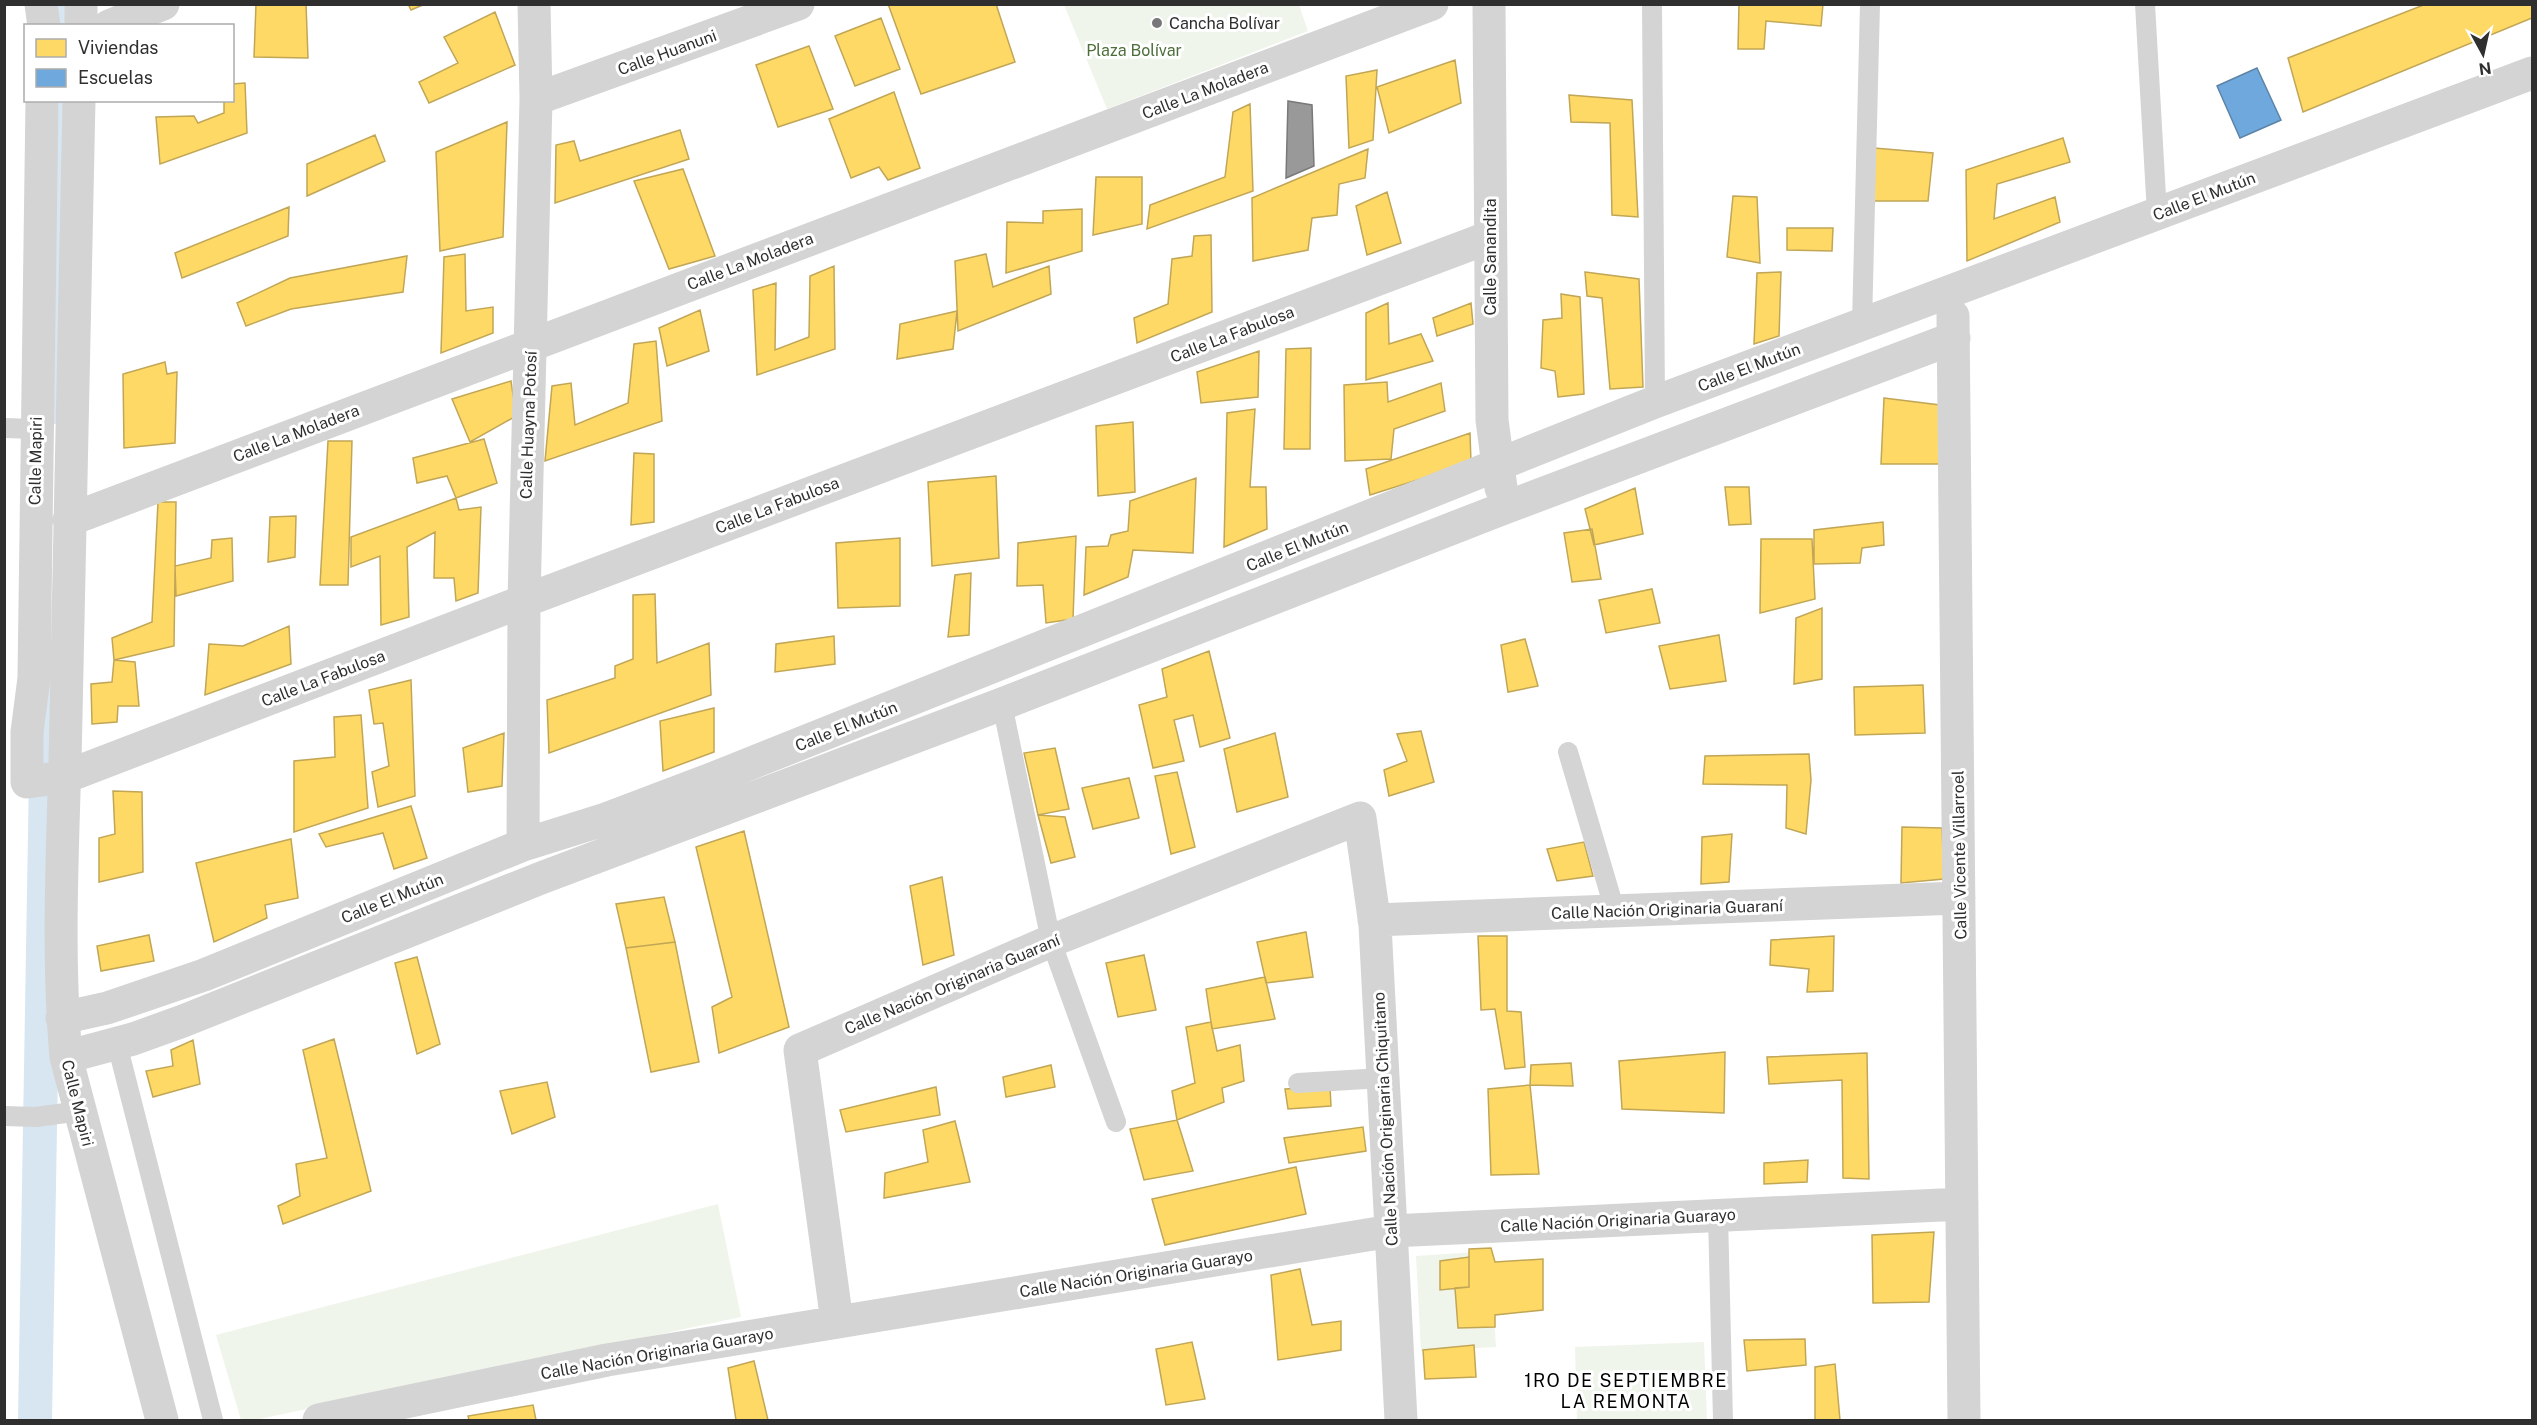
<svg xmlns="http://www.w3.org/2000/svg" width="2537" height="1425" font-family="'Public Sans',sans-serif">
  <style>
    .green { fill: #f0f5ec }
    .homes { fill: #ffd966; stroke: #c1a656; stroke-width: 1.5 }
    .schools { fill: #6fa8dc; stroke: #5c84a8; stroke-width: 1.5 }
    .industry { fill: #999; stroke: #797979; stroke-width: 1.5 }
    .lines { fill: none; stroke-linecap: round; stroke-linejoin: round }
    .canal { stroke: #d8e6f2; stroke-width: 34 }
    .lane { stroke: #d4d4d4; stroke-width: 20 }
    .street { stroke: #d4d4d4; stroke-width: 33 }
    .poi-dot { fill: #787878; stroke: #fff; stroke-width: 2 }
    .labels { text-anchor: middle; stroke-width: 6; stroke-linejoin: round; paint-order: stroke }
    .poi-label { font-size: 16px; fill: #2f2f2f; stroke: #fff; text-anchor: start }
    .park-label { font-size: 16px; fill: #4d6d3a; stroke: #fff }
    .street-label { font-size: 16px; fill: #2f2f2f; stroke: #fff }
    .neighbourhood-label { font-size: 18px; letter-spacing: 1.5px; fill: #000; stroke: #fff }
  </style>
  <rect width="100%" height="100%" fill="#fff"/>
  <path class="green" d="M1064,5h235l9,26 -201,78z
    M718,1204l23,113 -486,103h-14l-25,-85z
    M1490,1251l6,96 -75,4 -5,-95z
    M1704,1342l3,78h-130l-2,-73z"/>
  <path class="homes" d="M256,4h50l2,54 -54,-1z
    M408,4h17l-14,6z
    M888,4h108l19,58 -94,32z
    M1739,4h84l-2,22 -55,-5 -2,28h-26z
    M2426,4h106v14l-229,94 -15,-54z
    M495,12l20,53 -86,38 -10,-21 39,-19 -14,-26z
    M881,18l19,51 -45,17 -20,-50z
    M809,46l24,63 -55,18 -22,-62z
    M1455,60l6,43 -72,30 -12,-46z
    M1377,70l-4,70 -24,8 -3,-72z
    M245,83l2,50 -87,31 -4,-47 38,-1 4,7 26,-10v-13h8v-16z
    M894,92l26,76 -32,12 -9,-13 -28,11 -22,-59z
    M1569,95l63,5 6,117 -26,-2 -2,-92 -39,-1z
    M1250,104l3,87 -106,38 3,-24 75,-28 8,-65z
    M507,122l-4,115 -63,14 -4,-99z
    M680,130l9,29 -134,44 1,-58 18,-4 6,20z
    M375,135l10,26 -78,35v-32z
    M2063,138l7,24 -73,22 -3,35 61,-22 5,25 -93,39 -1,-91z
    M1874,148l59,5 -5,48h-56z
    M1368,149l-3,29 -26,6 -2,31 -25,3 -4,32 -55,11 -1,-63z
    M683,169l32,87 -46,13 -35,-88z
    M1096,177h46v47l-49,11z
    M1387,192l14,51 -34,12 -11,-49z
    M1733,196l24,1 3,66 -33,-6z
    M289,207l-1,29 -106,42 -7,-25z
    M1082,209v42l-76,22 1,-51 36,1v-12z
    M1787,228h46l-1,23 -45,-1z
    M1211,235l1,77 -75,31 -3,-25 34,-14 4,-45 20,-3 2,-20z
    M465,254l1,57 27,-4v26l-52,20 3,-96z
    M986,254l7,33 56,-21 2,28 -93,37 -3,-70z
    M407,256l-4,36 -112,17 -45,17 -9,-23 53,-25z
    M834,266l1,83 -78,26 -4,-85 23,-7 -1,67 34,-13 1,-61z
    M1585,272l54,7 4,108 -33,2 -8,-91 -15,-2z
    M1781,272l-2,64 -25,8 3,-71z
    M1561,294l19,3 4,97 -26,3 -3,-26 -14,-3 2,-48 19,-2z
    M1388,303l1,41 32,-10 12,27 -67,19v-67z
    M1471,303l2,21 -36,12 -4,-18z
    M700,310l9,41 -42,15 -8,-38z
    M957,311l-4,38 -56,10 3,-35z
    M656,341l6,80 -117,40 7,-75 19,-3 4,42 53,-22 6,-59z
    M1311,348l-1,101h-26l2,-100z
    M1259,351l-1,46 -57,6 -4,-31z
    M165,362l2,12 10,-2 -2,71 -51,5 -1,-74z
    M511,381l5,35 -46,26 -18,-43z
    M1387,382l1,20 53,-19 4,28 -51,18 -3,30 -46,2 -1,-76z
    M1884,398l56,7 1,59h-60z
    M1255,409l-5,78h16l1,42 -43,18 3,-134z
    M1133,422l2,70 -37,4 -2,-70z
    M1470,433l1,30 -101,32 -4,-26z
    M484,439l13,44 -41,15 -9,-22 -30,7 -4,-25z
    M328,441h24l-4,144h-28z
    M634,453l20,1v68l-23,3z
    M996,476l3,82 -67,8 -4,-84z
    M1196,478l-3,75 -60,-3 -5,27 -44,18 2,-48 22,-1 3,-11 17,-4 2,-30z
    M1725,487h24l2,37 -22,1z
    M1635,488l8,46 -49,11 -9,-36z
    M456,498l3,12 22,-3 -3,86 -22,8 -2,-23h-20l1,-46 -28,15 2,70 -28,8 -1,-69 -29,11v-30z
    M158,502h18l-2,144 -60,14 -2,-22 40,-16z
    M296,516l-1,41 -27,5 2,-45z
    M1883,522l1,23 -22,3 -2,15 -46,1v-34z
    M1592,529l9,50 -29,3 -8,-49z
    M1076,536l-3,83 -27,4 -3,-38 -26,1 1,-43z
    M232,538l1,43 -57,15 -1,-30 36,-8 1,-18z
    M900,538v68l-62,2 -2,-65z
    M1761,539h51l3,60 -55,14z
    M971,573l-2,62 -21,2 7,-62z
    M1652,589l8,34 -54,10 -7,-33z
    M655,594l2,69 52,-20 2,52 -162,58 -2,-53 68,-22v-12l18,-7v-64z
    M1822,608v71l-28,5 2,-66z
    M289,626l2,38 -86,31 4,-51 34,2z
    M1719,635l7,46 -56,8 -11,-43z
    M834,636l1,28 -60,8 1,-28z
    M1525,639l13,47 -30,6 -7,-47z
    M1209,651l21,87 -30,9 -7,-32 -19,5 10,41 -31,7 -14,-63 28,-8 -5,-28z
    M114,660l21,2 4,44h-21l-1,16 -25,2 -1,-40 21,-2z
    M411,680l4,116 -37,11 -6,-35 17,-6 -6,-43 -9,1 -5,-34z
    M1923,685l2,48 -70,2 -1,-48z
    M714,708v44l-51,19 -3,-50z
    M361,715l7,93 -74,24v-71l41,-4 -1,-40z
    M1421,731l13,51 -45,14 -5,-26 23,-9 -10,-27z
    M504,733l-2,53 -34,6 -5,-44z
    M1275,733l13,64 -51,15 -13,-63z
    M1055,748l14,61 -31,6 -14,-62z
    M1809,754l2,26 -5,54 -20,-6 1,-43 -84,-1 2,-28z
    M1177,772l18,75 -24,7 -16,-78z
    M1129,778l10,40 -46,11 -11,-41z
    M113,791l29,1 1,80 -44,10v-44l16,-4z
    M411,806l16,52 -33,11 -11,-36 -57,14 -7,-13z
    M1038,815l27,2 10,40 -24,6z
    M1902,827l40,1 2,51 -43,4z
    M744,831l45,196 -70,26 -7,-46 20,-10 -36,-150z
    M1732,834l-3,48 -28,2 1,-47z
    M291,839l7,59 -33,7 2,13 -53,24 -18,-79z
    M1584,842l9,34 -36,5 -10,-32z
    M942,877l12,78 -31,10 -13,-79z
    M664,897l11,45 -49,6 -10,-44z
    M1306,932l7,45 -47,6 -9,-41z
    M149,935l5,26 -53,10 -4,-25z
    M1478,936h29v75l14,1 4,55 -20,2 -10,-60 -14,1z
    M1834,936l-1,55 -26,1 2,-23 -39,-4 1,-25z
    M675,942l24,120 -48,10 -25,-124z
    M1144,955l12,55 -38,7 -12,-54z
    M417,957l23,87 -23,10 -22,-91z
    M1265,977l10,42 -63,10 -6,-40z
    M1211,1022l6,29 23,-6 4,36 -22,7 2,14 -47,18 -5,-29 23,-8 -9,-56z
    M334,1039l37,152 -88,33 -5,-18 22,-10 -4,-32 31,-6 -24,-108z
    M193,1040l7,44 -47,13 -7,-26 27,-5 -2,-16z
    M1725,1052l-1,61 -102,-4 -3,-48z
    M1867,1053l2,126 -26,-1 -1,-98 -73,4 -2,-27z
    M1571,1063l2,23 -43,-1 1,-20z
    M1051,1065l4,22 -49,10 -3,-20z
    M547,1082l8,35 -43,17 -12,-43z
    M1530,1085l9,89 -48,1 -3,-86z
    M936,1087l4,28 -94,17 -6,-22z
    M1330,1087l1,19 -43,3 -3,-20z
    M1177,1120l16,51 -49,9 -14,-51z
    M955,1121l15,61 -86,16 1,-25 43,-11 -5,-32z
    M1363,1127l3,24 -77,12 -5,-25z
    M1808,1160l-1,22 -43,2v-21z
    M1296,1167l10,47 -141,31 -13,-46z
    M1934,1232l-5,70 -56,1 -1,-68z
    M1491,1248l4,14 48,-3v51l-48,5v12l-37,1 -3,-40 14,-1v-38z
    M1469,1257v30l-29,3v-29z
    M1300,1269l12,56 29,-4v29l-63,10 -7,-85z
    M1805,1339l1,26 -59,6 -3,-31z
    M1192,1342l13,57 -39,6 -10,-56z
    M1474,1345l2,32 -51,2 -2,-29z
    M754,1361l14,59h-32l-8,-52z
    M1835,1364l5,56h-25v-53z
    M533,1405l3,15h-67l-1,-4z"/>
  <path class="schools" d="M2257,68l24,52 -41,18 -23,-52z"/>
  <path class="industry" d="M1288,101l24,4 2,61 -28,12z"/>
  <g class="lines">
    <path class="canal" d="M63,26l1,-22
      M54,407l8,-307
      M35,1420l13,-762"/>
    <path class="lane" d="M1652,4l3,398
      M2145,4l12,210
      M1862,324l8,-320
      M4,428l31,1
      M1002,704l49,237 65,181
      M1568,752l47,159
      M117,1044l96,376
      M1298,1083l85,-5
      M4,1116l32,1 44,-6
      M1718,1215l5,205"/>
    <path class="street" d="M41,4l3,22
      M1489,4l3,416 9,68
      M81,26v-22
      M109,26l54,-22
      M536,99l262,-95
      M42,100l-8,578 -7,54v50l38,-5 459,-176 966,-364
      M79,100c-5,206 -9,411 -13,616 -2,114 -10,227 0,341l96,363
      M1953,316l11,1104
      M69,520l1363,-516
      M523,845l1,-244 12,-502 -2,-95
      M1374,920l585,-22
      M62,1018l45,-10 97,-33 319,-130 83,-26 103,-39 946,-378 877,-329
      M66,1057l67,-18 50,-18 358,-143 461,-174 500,-195 452,-171
      M837,1322l-37,-272 251,-109 309,-123 15,107 26,495
      M319,1420l288,-60 784,-129 571,-27"/>
  </g>
  <circle class="poi-dot" cx="1157" cy="23" r="6"/>
  <g class="labels">
    <g class="poi-label">
      <text x="1169" y="29">Cancha Bolívar</text>
    </g>
    <g class="park-label">
      <text x="1134" y="56">Plaza Bolívar</text>
    </g>
    <g class="street-label">
      <text transform="translate(667 52) rotate(-20)" y="6">Calle Huanuni</text>
      <text transform="translate(1205 90) rotate(-21)" y="6">Calle La Moladera</text>
      <text transform="translate(2204 196) rotate(-21)" y="6">Calle El Mutún</text>
      <text transform="translate(1490 257) rotate(-90)" y="6">Calle Sanandita</text>
      <text transform="translate(750 261) rotate(-21)" y="6">Calle La Moladera</text>
      <text transform="translate(1232 334) rotate(-21)" y="6">Calle La Fabulosa</text>
      <text transform="translate(1749 367) rotate(-21)" y="6">Calle El Mutún</text>
      <text transform="translate(528 425) rotate(-88)" y="6">Calle Huayna Potosí</text>
      <text transform="translate(296 433) rotate(-21)" y="6">Calle La Moladera</text>
      <text transform="translate(35 461) rotate(-89)" y="6">Calle Mapiri</text>
      <text transform="translate(777 505) rotate(-21)" y="6">Calle La Fabulosa</text>
      <text transform="translate(1297 546) rotate(-22)" y="6">Calle El Mutún</text>
      <text transform="translate(323 678) rotate(-21)" y="6">Calle La Fabulosa</text>
      <text transform="translate(846 726) rotate(-22)" y="6">Calle El Mutún</text>
      <text transform="translate(1959 855) rotate(-91)" y="6">Calle Vicente Villarroel</text>
      <text transform="translate(392 898) rotate(-22)" y="6">Calle El Mutún</text>
      <text transform="translate(1667 909) rotate(-2)" y="6">Calle Nación Originaria Guaraní</text>
      <text transform="translate(952 984) rotate(-23)" y="6">Calle Nación Originaria Guaraní</text>
      <text transform="translate(78 1103) rotate(76)" y="6">Calle Mapiri</text>
      <text transform="translate(1385 1119) rotate(-93)" y="6">Calle Nación Originaria Chiquitano</text>
      <text transform="translate(1618 1220) rotate(-3)" y="6">Calle Nación Originaria Guarayo</text>
      <text transform="translate(1136 1273) rotate(-9)" y="6">Calle Nación Originaria Guarayo</text>
      <text transform="translate(657 1353) rotate(-10)" y="6">Calle Nación Originaria Guarayo</text>
    </g>
    <g class="neighbourhood-label">
      <text x="1626" y="1387">1RO DE SEPTIEMBRE<tspan x="1626" dy="21">LA REMONTA</tspan></text>
    </g>
  </g>
  <rect width="2537" height="1425" fill="none" stroke="#2f2f2f" stroke-width="12"/>
  <rect x="24" y="24" width="210" height="78" fill="#ffffff" stroke="#acacac" stroke-width="1.5"/>
  <rect x="36" y="39" width="30" height="18" fill="#ffd966" stroke="#acacac" stroke-width="1.5"/>
  <text x="78" y="54" font-size="18" fill="#2f2f2f">Viviendas</text>
  <rect x="36" y="69" width="30" height="18" fill="#6fa8dc" stroke="#acacac" stroke-width="1.5"/>
  <text x="78" y="84" font-size="18" fill="#2f2f2f">Escuelas</text>
  <g transform="translate(2483 54) rotate(172)" stroke="#ffffff" stroke-width="4.5" paint-order="stroke">
  <path d="M0-4.5L10 22L0 15L-10 22Z" fill="#2f2f2f"/>
  <text y="-9" font-size="16" font-weight="bold" text-anchor="middle" fill="#2f2f2f">N</text>
  </g>
</svg>
